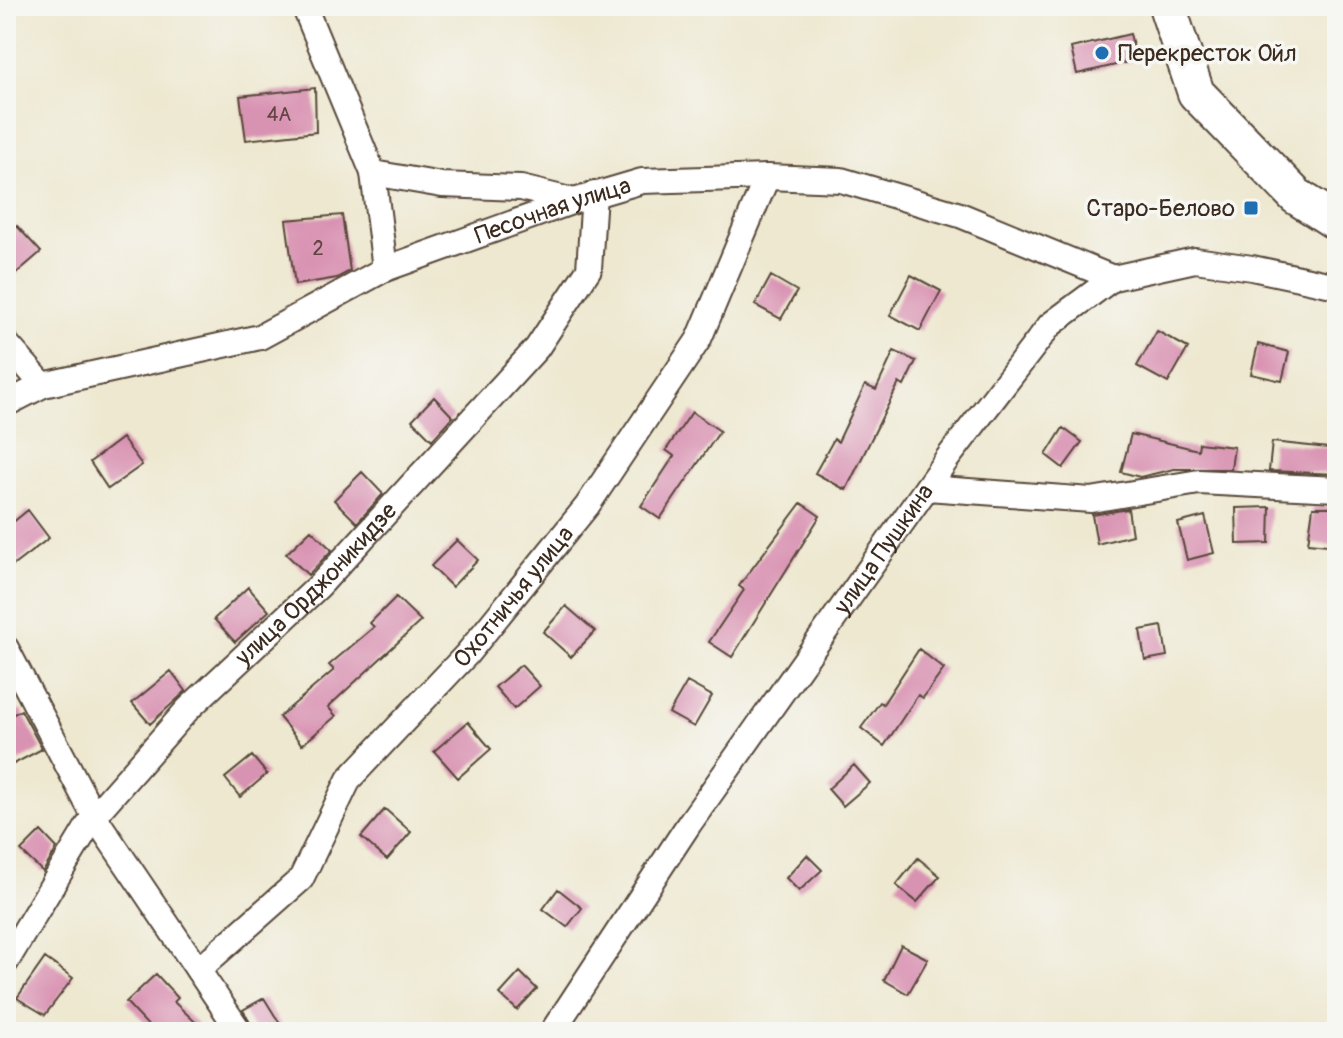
<svg xmlns="http://www.w3.org/2000/svg" width="1343" height="1038" font-family="Pangolin,sans-serif">
  <style>
    .building { fill: #d993b2 }
    .lines { fill: none; stroke-linecap: round; stroke-linejoin: round }
    .street-casing { stroke: #564639; stroke-width: 28 }
    .secondary-casing { stroke: #564639; stroke-width: 40 }
    .street { stroke: #fff; stroke-width: 24 }
    .secondary { stroke: #fff; stroke-width: 36 }
    .poi-dot { fill: #1f6fb2; stroke: #f6f6f2; stroke-width: 3 }
    .labels { text-anchor: middle; stroke-width: 7; stroke-linejoin: round; paint-order: stroke }
    .number-label { font-size: 20px; fill: #624443 }
    .poi-label { font-size: 24px; fill: #3b2a1e; stroke: #f6f6f2; text-anchor: start }
    .street-label { font-size: 24px; fill: #3b2a1e; stroke: #f6f6f2 }
  </style>
  <rect width="100%" height="100%" fill="#f6f6f2"/>
  <filter id="ink" filterUnits="userSpaceOnUse"><feTurbulence type="fractalNoise" baseFrequency=".0125" numOctaves="2"/><feDisplacementMap in="SourceGraphic" scale="16" xChannelSelector="R" yChannelSelector="G"/><feConvolveMatrix kernelMatrix="1 2 1 2 8 2 1 2 1" color-interpolation-filters="sRGB"/></filter>
  <filter id="wash" filterUnits="userSpaceOnUse"><feTurbulence type="fractalNoise" baseFrequency=".006" numOctaves="4" result="noise"/><feDisplacementMap in="SourceGraphic" scale="32" xChannelSelector="R" yChannelSelector="G"/><feGaussianBlur stdDeviation="1.8" result="paint"/><feColorMatrix in="noise" values="0 0 0 0 0 0 0 0 0 0 0 0 0 0 0 0 0 1.4 0 .05"/><feComposite in="paint" operator="in"/></filter>
  <g filter="url(#wash)">
    <rect width="100%" height="100%" fill="#eee8d0"/>
    <g id="blocks">
      <path class="building" d="M1130,34l7,26 -60,14 -6,-26z
        M315,88l1,44 -70,8 -6,-44z
        M342,215l8,56 -13,7 -42,7 -9,-65z
        M17,226l24,26 -35,30v-46z
        M911,275l30,16 -21,40 -30,-16z
        M771,276l26,15 -16,28 -26,-14z
        M1157,331l31,17 -20,35 -31,-17z
        M1258,344l31,8 -7,29 -31,-7z
        M894,351l22,10 -12,25 -5,-3 -53,107 -31,-17 19,-34 4,3 27,-57 11,5z
        M434,397l19,20 -21,23 -20,-20z
        M692,412l28,19 -60,88 -19,-13 33,-50 -8,-6z
        M1063,428l19,14 -19,26 -17,-13z
        M1131,434l67,16 1,-7 35,4 -3,22h-57l-34,8 -19,-5z
        M122,438l20,27 -34,24 -18,-27z
        M1272,442l65,7v25l-68,-3z
        M362,472l21,22 -26,29 -23,-23z
        M801,503l19,13 -88,141 -23,-15 35,-52 -5,-4z
        M1270,507l-1,36 -32,1 -1,-36z
        M1313,507h24v39l-29,-3z
        M1128,509l4,26 -35,9 -5,-29z
        M28,510l21,28 -43,33v-43z
        M1205,516l9,37 -27,7 -9,-37z
        M311,530l21,20 -24,25 -22,-21z
        M457,540l21,20 -26,27 -21,-21z
        M248,587l21,24 -34,31 -21,-23z
        M396,597l25,24 -93,86 8,9 -34,29 -23,-28 55,-47 -5,-5 45,-38 -4,-4z
        M566,606l29,25 -24,26 -28,-25z
        M1162,626l5,30 -22,4 -5,-30z
        M919,649l25,20 -21,29 -5,-3 -34,51 -23,-18 19,-26 3,2z
        M521,665l19,21 -26,23 -19,-22z
        M171,671l15,20 -36,33 -18,-21z
        M687,682l25,14 -18,31 -25,-14z
        M21,710l21,39 -30,16 -6,-12v-35z
        M468,722l23,27 -33,29 -24,-27z
        M252,756l15,18 -27,23 -15,-19z
        M854,765l16,18 -27,23 -15,-17z
        M385,809l26,23 -24,28 -26,-23z
        M41,831l16,17 -14,24 -22,-21z
        M807,855l15,15 -23,21 -13,-13z
        M918,858l22,18 -23,26 -21,-17z
        M558,889l24,19 -15,19 -24,-18z
        M901,945l27,14 -20,35 -24,-14z
        M45,958l28,20 -28,37 -28,-17z
        M520,972l17,17 -20,21 -17,-16z
        M156,974l22,24 -4,4 32,30h-52l-28,-30z
        M264,998l21,34h-30l-12,-22z"/>
    </g>
  </g>
  <g filter="url(#ink)">
    <use href="#blocks" fill-opacity="0" stroke="#564639" stroke-width="2"/>
    <g class="lines">
      <g class="street-casing">
        <g id="street">
          <path d="M304,6l69,167 69,12 79,3 53,13"/>
          <path d="M373,173l12,96"/>
          <path d="M6,343l37,42"/>
          <path id="s1" d="M6,404l37,-19 217,-48 125,-68 189,-68 68,-20 125,-4 74,3 119,35 153,63"/>
          <path d="M927,488l164,12 108,-18 138,7"/>
          <path d="M6,648l88,168 146,216"/>
          <path id="s2" d="M6,962l88,-146 94,-107 131,-123 218,-238 52,-79 5,-75"/>
          <path id="s3" d="M198,970l103,-91 48,-100 118,-125 120,-148 112,-167 68,-162"/>
          <path id="s4" d="M552,1032l137,-208 258,-365 103,-134 63,-47 82,-18 57,8 85,18"/>
        </g>
      </g>
      <g class="secondary-casing">
        <path id="secondary" d="M1167,6l29,87 100,103 41,26"/>
      </g>
      <use href="#street" class="street"/>
      <use href="#secondary" class="secondary"/>
    </g>
  </g>
  <g class="poi-dot">
    <circle cx="1102" cy="53" r="8"/>
    <rect x="1243" y="200" width="16" height="16" rx="4"/>
  </g>
  <g class="labels">
    <g class="number-label">
      <text x="279" y="121">4А</text>
      <text x="318" y="255">2</text>
    </g>
    <g class="poi-label">
      <text x="1118" y="61">Перекресток Ойл</text>
      <text x="1235" y="216" text-anchor="end">Старо-Белово</text>
    </g>
    <g class="street-label">
      <text dy="8" stroke="none"><textPath href="#s1" startOffset="584">Песочная улица</textPath></text>
      <text dy="8" stroke="none"><textPath href="#s4" startOffset="586">улица Пушкина</textPath></text>
      <text dy="8" stroke="none"><textPath href="#s2" startOffset="492">улица Орджоникидзе</textPath></text>
      <text dy="8" stroke="none"><textPath href="#s3" startOffset="494">Охотничья улица</textPath></text>
    </g>
  </g>
  <rect width="1343" height="1038" fill="none" stroke="#f6f6f2" stroke-width="32"/>
</svg>
